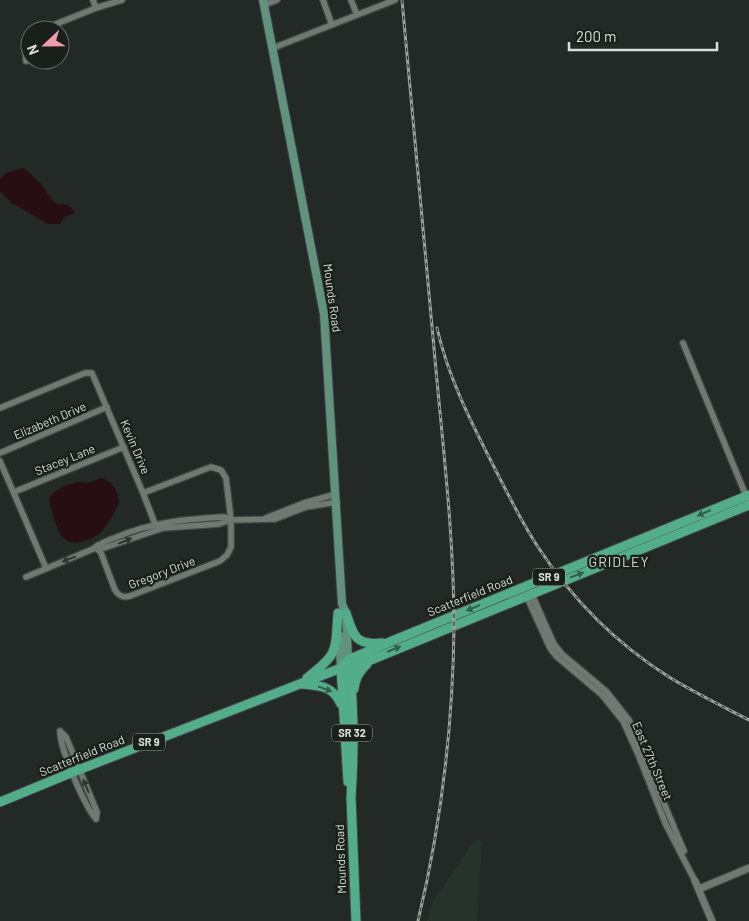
<svg xmlns="http://www.w3.org/2000/svg" width="749" height="921" font-family="Barlow,sans-serif">
  <style>
    .built { fill: #26332d }
    .water { fill: #270d14 }
    .lines { fill: none; stroke-linecap: round; stroke-linejoin: round }
    .minor-casing { stroke: #414744; stroke-width: 8 }
    .tertiary-casing { stroke: #414744; stroke-width: 9 }
    .secondary-casing { stroke: #414744; stroke-width: 10 }
    .primary-casing { stroke: #414744; stroke-width: 11 }
    .minor { stroke: #6f7873; stroke-width: 5.5 }
    .tertiary { stroke: #6f7873; stroke-width: 7 }
    .secondary { stroke: #61927e; stroke-width: 8 }
    .primary { stroke: #53ac8a; stroke-width: 9 }
    .rail-casing { stroke: #9ca19e; stroke-width: 3 }
    .rail { stroke: #19201c; stroke-width: 1; stroke-dasharray: 4; stroke-linecap: butt }
    .oneway { fill: #335f4e }
    .oneway2 { fill: #2e3632 }
    .labels { text-anchor: middle; stroke-width: 4.5; stroke-linejoin: round; paint-order: stroke }
    .shield { fill: #19201c; stroke: #9fa5a2; stroke-width: 1 }
    .shield-label { font-size: 11px; font-weight: bold; fill: #d9dedb }
    .street-label { font-size: 12px; fill: #d9dedb; stroke: #19201c }
    .neighbourhood-label { font-size: 14px; letter-spacing: 1px; fill: #d9dedb; stroke: #19201c }
  </style>
  <rect width="100%" height="100%" fill="#222926"/>
  <path class="built" d="M476,839l6,2 -5,80h-50l5,-18z"/>
  <path class="water" d="M24,168l17,16 13,18 5,3 6,-1 6,3 3,5 -1,2 -9,3 -4,7h-12l-36,-21 -12,-12v-12l6,-6z
    M100,478c12,2 18,13 19,24 -8,18 -17,37 -39,40 -6,1 -10,1 -15,-3 -10,-8 -12,-27 -16,-39 3,-11 21,-17 31,-18 3,0 5,1 8,1 4,-1 8,-3 12,-5z"/>
  <g class="lines">
    <g class="minor-casing">
      <path id="minor" d="M93,0l3,8
        M323,0l9,25
        M351,0l6,15
        M264,5l13,-5
        M41,30l55,-22 26,-8
        M273,48l122,-48
        M26,61l-1,-19 5,-7
        M683,343l66,160
        M0,408l85,-35h7l51,120 14,36
        M0,453l107,-46
        M0,461l46,107
        M14,492l110,-45
        M266,518l38,-15 32,-9
        M98,545l17,45c4,6 8,8 15,6l90,-35 7,-6 4,-8v-27l-5,-42 -5,-8 -10,-3 -68,26
        M98,550l65,-22 56,-4 12,-4
        M26,577l67,-28c7,-6 15,-9 24,-12 35,-15 70,-18 107,-20l7,3 44,-1 31,-12 31,-5
        M531,592l23,52 8,10 44,37 23,29 55,131
        M526,595l24,53 7,9 45,38 21,26 15,33 28,71 29,56
        M60,731l6,6 31,75 -1,7
        M60,731c0,18 24,74 36,88"/>
    </g>
    <g class="tertiary-casing">
      <path id="tertiary" d="M695,881l17,40
        M699,889l50,-21"/>
    </g>
    <g class="secondary-casing">
      <path id="secondary" d="M263,0l61,314 18,290 4,9 2,47
        M339,635l2,33"/>
    </g>
    <g class="primary-casing">
      <path id="primary" d="M346,613c7,22 9,33 36,30
        M349,663c5,44 5,90 2,134l5,124
        M341,668l8,1 400,-164
        M341,668l7,114
        M307,678c32,-25 28,-26 31,-65
        M302,684c18,2 30,1 39,20
        M354,689c1,-11 5,-18 13,-25
        M0,802l73,-30 268,-104 7,-8 44,-19 357,-146"/>
    </g>
    <use href="#minor" class="minor"/>
    <use href="#tertiary" class="tertiary"/>
    <use href="#secondary" class="secondary"/>
    <use href="#primary" class="primary"/>
    <g class="rail-casing">
      <path id="rail" d="M402,0c11,116 21,232 32,348 8,92 20,185 20,278 -1,99 -13,199 -36,295
        M437,328c11,48 32,90 54,133 15,29 29,59 47,86 34,52 79,97 131,130 26,16 53,29 80,43"/>
    </g>
    <use href="#rail" class="rail"/>
  </g>
  <defs><path id="oneway-solid" d="M-6-.8H1V-3.2L6.5 0L1 3.2V.8H-6Z" transform="scale(1.25)"/></defs>
  <g class="oneway">
    <use href="#oneway-solid" transform="translate(704 513) rotate(157)"/>
    <use href="#oneway-solid" transform="translate(577 575) rotate(-21)"/>
    <use href="#oneway-solid" transform="translate(473 608) rotate(158)"/>
    <use href="#oneway-solid" transform="translate(394 649) rotate(-22)"/>
    <use href="#oneway-solid" transform="translate(325 689) rotate(20)"/>
  </g>
  <g class="oneway2">
    <use href="#oneway-solid" transform="translate(125 541) rotate(-22)"/>
    <use href="#oneway-solid" transform="translate(69 559) rotate(159)"/>
    <use href="#oneway-solid" transform="translate(86 786) rotate(-113)"/>
  </g>
  <g class="labels">
    <g class="shield">
      <rect x="533" y="568.5" width="32" height="17" rx="4"/>
      <rect x="332" y="724.5" width="40" height="17" rx="4"/>
      <rect x="133" y="733.5" width="32" height="17" rx="4"/>
    </g>
    <g class="shield-label">
      <text x="549" y="581">SR 9</text>
      <text x="352" y="737">SR 32</text>
      <text x="149" y="746">SR 9</text>
    </g>
    <g class="street-label">
      <text transform="translate(332 298) rotate(82)" y="4">Mounds Road</text>
      <text transform="translate(50 421) rotate(-23)" y="4">Elizabeth Drive</text>
      <text transform="translate(135 447) rotate(67)" y="4">Kevin Drive</text>
      <text transform="translate(65 460) rotate(-22)" y="4">Stacey Lane</text>
      <text transform="translate(162 573) rotate(-21)" y="4">Gregory Drive</text>
      <text transform="translate(470 596) rotate(-22)" y="4">Scatterfield Road</text>
      <text transform="translate(82 756) rotate(-22)" y="4">Scatterfield Road</text>
      <text transform="translate(652 761) rotate(67)" y="4">East 27th Street</text>
      <text transform="translate(341 859) rotate(-92)" y="4">Mounds Road</text>
    </g>
    <g class="neighbourhood-label">
      <text x="619" y="567">GRIDLEY</text>
    </g>
  </g>
  <g transform="translate(45 45) rotate(248)"><circle r="24" fill="#19201c" stroke="#666c68"/>
  <path d="M0-4L9 19L0 12L-9 19Z" fill="#f29aae"/>
  <text y="-8" font-size="14" font-weight="bold" text-anchor="middle" fill="#d9dedb">N</text>
  </g>
  <path d="M569 42v8h148v-8" fill="none" stroke="#d9dedb" stroke-width="2.5"/>
  <text x="576" y="42" font-size="15" fill="#d9dedb" stroke="#19201c" stroke-width="4" paint-order="stroke">200 m</text>
</svg>
